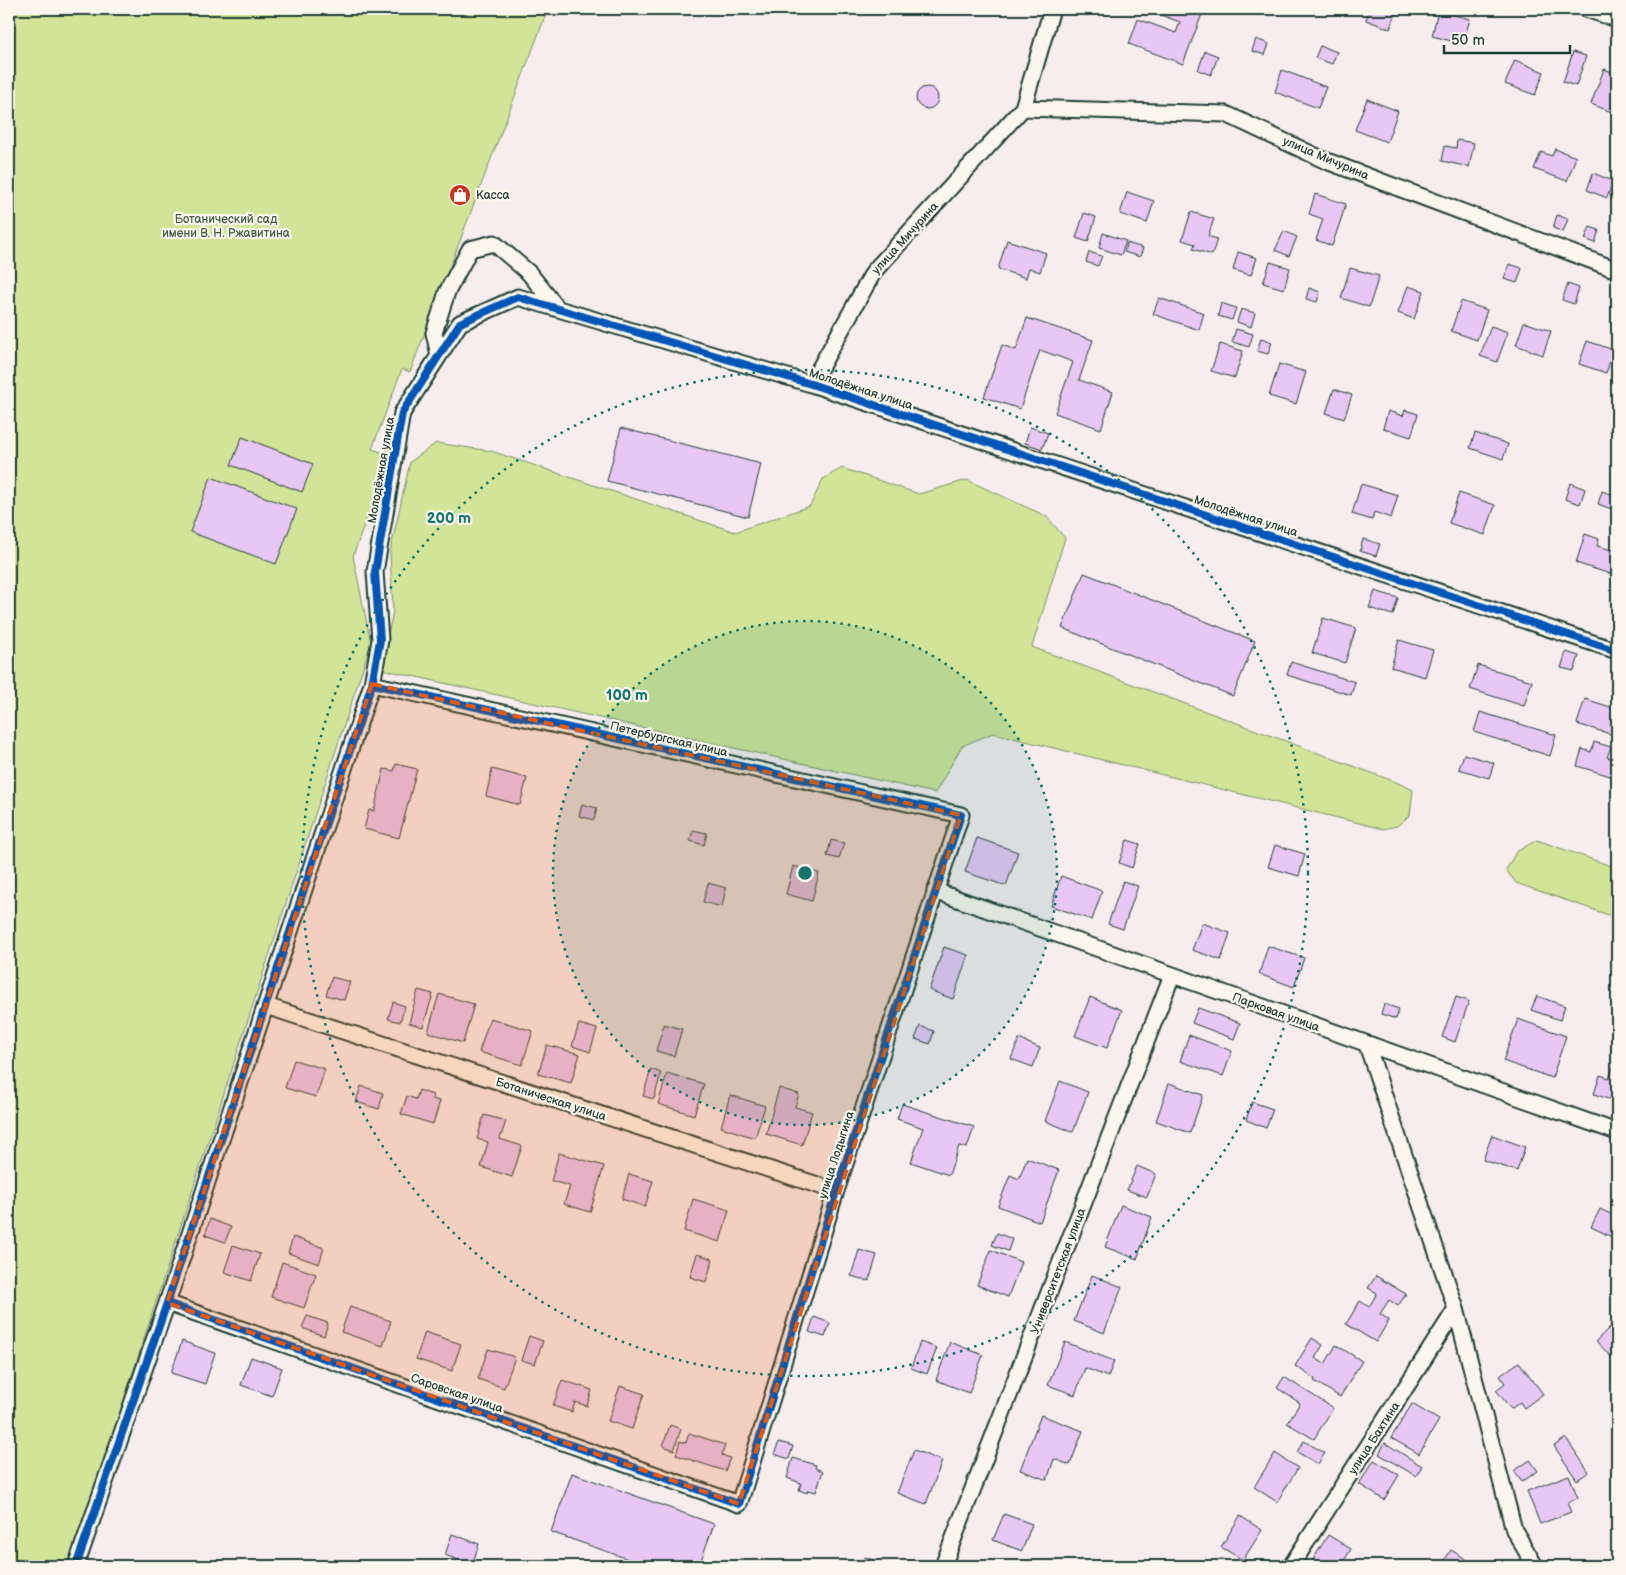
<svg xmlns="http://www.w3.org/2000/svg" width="1626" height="1575" font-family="'Balsamiq Sans',sans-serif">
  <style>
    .green { fill: #d1e498; stroke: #789066 }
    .building { fill: #e8c7f4; stroke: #1f3d34 }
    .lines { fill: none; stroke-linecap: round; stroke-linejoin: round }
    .minor-casing { stroke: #1f3d34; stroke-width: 19 }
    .minor { stroke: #fbf7ec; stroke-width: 15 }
    .cycleway-casing { stroke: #fbf7ec; stroke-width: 11 }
    .cycleway { stroke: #0057b8; stroke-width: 8 }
    .marked { fill: #e8590c; fill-opacity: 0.2; stroke: #e8590c; stroke-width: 4; stroke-dasharray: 10 6; stroke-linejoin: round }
    .ring { fill: none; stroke: #0f766e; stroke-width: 2.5; stroke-dasharray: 2.5 5 }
    .labels { text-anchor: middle; stroke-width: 4.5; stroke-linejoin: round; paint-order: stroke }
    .street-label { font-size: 12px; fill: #1f3d34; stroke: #fbf7ec }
    .poi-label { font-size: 12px; fill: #1f3d34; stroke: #fbf7ec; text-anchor: start }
    .park-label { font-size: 12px; fill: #435e48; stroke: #fbf7ec }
    .centre { fill: #0f766e; stroke: #fbf7ec; stroke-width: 2.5 }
    .ring-label { font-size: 15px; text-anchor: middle; font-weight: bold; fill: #0f766e; stroke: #fbf7ec; stroke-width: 4.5; stroke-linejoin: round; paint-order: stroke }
  </style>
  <rect width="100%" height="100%" fill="#f7edee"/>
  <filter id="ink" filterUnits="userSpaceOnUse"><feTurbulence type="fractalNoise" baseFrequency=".02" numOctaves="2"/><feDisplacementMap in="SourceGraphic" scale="10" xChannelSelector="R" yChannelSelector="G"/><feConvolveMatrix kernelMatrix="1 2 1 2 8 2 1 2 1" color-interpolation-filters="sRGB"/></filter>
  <g filter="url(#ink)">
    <path class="green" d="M9,9h539l-138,363 -8,-3 -30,80 18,6 -37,101 18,87 -299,916 -5,7h-58z
      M436,443l55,8 244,81 75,-26 13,-27 19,-11 77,26 48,-14 79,36 19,22 -33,109 364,135 17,8 -3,25 -13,11 -14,3 -390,-96 -31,13 -27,47 -554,-124 12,-58 -3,-59 20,-90z
      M1537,840l80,28v50l-101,-35 -10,-13 10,-18z"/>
    <path class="building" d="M387,9h37l-36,4z
      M1144,9h43l15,5 -19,50 -54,-20 9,-25 38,14 4,-11z
      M1370,9h28l-8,20 -24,-9z
      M1438,11l32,8 -7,25 -31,-8z
      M1256,39l13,5 -4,11 -13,-4z
      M1320,46l17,6 -5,12 -17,-6z
      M1205,51l13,5 -7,19 -13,-5z
      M1573,52l13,4 -10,30 -13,-4z
      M1515,60l29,12 -9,23 -30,-11z
      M1604,69l13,5v9l-2,6 2,1v24l-26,-10z
      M1282,70l44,17 -8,21 -43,-16z
      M916 98a11 11 0 1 1 22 0a11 11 0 1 1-22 0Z
      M1367,99l31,12 -11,31 -32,-12z
      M1457,140l17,3 -5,24 -27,-6 3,-15 11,2z
      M1555,149l21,8 -9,24 -33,-12 7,-17 11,4z
      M1593,173l20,8 -6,17 -20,-8z
      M1127,192l27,9 -7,22 -27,-9z
      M1315,194l31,10 -14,42 -16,-6 7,-21 -14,-5z
      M1191,212l23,7 -6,17 9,3 -5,16 -19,-6 2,-5 -13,-4z
      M1084,213l12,4 -8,25 -12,-4z
      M1557,215l11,4 -5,13 -10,-4z
      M1590,227l9,3 -4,13 -10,-4z
      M1284,231l13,6 -8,19 -14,-6z
      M1103,233l23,8 -5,14 -22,-7z
      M1007,240l39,13 -6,19 -11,-4 -3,10 -28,-9z
      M1127,243l16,5 -3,9 -16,-5z
      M1089,252l13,4 -4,10 -12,-4z
      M1238,252l19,6 -6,17 -18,-5z
      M1270,262l20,6 -6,21 -21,-6z
      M1509,264l13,4 -5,15 -13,-4z
      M1350,268l29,8 -10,31 -28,-9z
      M1568,284l11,4 -5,16 -12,-4z
      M1408,286l16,5 -10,28 -16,-6z
      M1309,288l11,4 -3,10 -11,-3z
      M1159,298l45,15 -5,17 -46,-16z
      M1461,301l26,9 -10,30 -26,-9z
      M1221,303l15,5 -4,12 -14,-4z
      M1241,309l14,4 -4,14 -14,-5z
      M1027,318l66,22 -14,40 34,12 -12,37 -46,-16 18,-51 -33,-12 -20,59 -36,-12 18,-52 14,5z
      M1524,322l27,9 -8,24 -27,-10z
      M1491,326l17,6 -11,30 -17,-6z
      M1236,329l17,5 -4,13 -17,-5z
      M1261,338l11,4 -4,12 -11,-3z
      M1587,341l27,9 -8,23 -27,-9z
      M1220,344l23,7 -8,27 -24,-7z
      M1279,364l27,8 -10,32 -27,-8z
      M1334,389l18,6 -8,24 -18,-6z
      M1405,410l13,4 -7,23 -28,-9 5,-17 15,5z
      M1030,427l18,6 -6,16 -17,-6z
      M621,428l140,36 -13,53 -141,-36z
      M1475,433l33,11 -5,15 -33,-11z
      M242,437l71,27 -11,28 -71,-27z
      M211,477l86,32 -21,55 -86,-32z
      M1570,483l15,6 -5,15 -15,-5z
      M1361,484l37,11 -7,23 -17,-6 -2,8 -20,-6z
      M1602,491l15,5v15l-19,-7z
      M1459,493l36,12 -10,30 -36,-12z
      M1585,534l14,5 -2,7 19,5 1,-5v30l-41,-13z
      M1363,539l17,5 -4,12 -16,-5z
      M1084,573l171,68 -22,55 -171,-68z
      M1375,591l23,7 -5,17 -24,-7z
      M1323,618l33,10 -11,35 -33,-10z
      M1399,640l34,10 -8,27 -34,-10z
      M1566,652l13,4 -5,15 -13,-3z
      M1291,662l64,20 -4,13 -64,-20z
      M1478,665l54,16 -8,25 -54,-17z
      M1585,699l32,10v27l-40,-12z
      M1480,712l76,23 -6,21 -76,-24z
      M1594,742l17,5 -4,10 10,3v18l-40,-12 5,-17 9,3z
      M1464,754l30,9 -5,15 -30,-9z
      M396,764l21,5 -18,69 -35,-9 5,-19 5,1 10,-42 10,2z
      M492,769l35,9 -7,27 -34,-9z
      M582,804l15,4 -3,12 -15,-4z
      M693,830l14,3 -3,12 -14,-4z
      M977,838l41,14 -12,34 -41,-14z
      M831,840l13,3 -5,16 -12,-3z
      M1127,840l13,4 -8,24 -13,-5z
      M1275,845l30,9 -6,22 -31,-9z
      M793,866l26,7 -7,28 -26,-7z
      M1061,876l41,15 -10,29 -41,-14z
      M1123,881l15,5 -15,43 -15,-5z
      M708,883l18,5 -4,19 -19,-5z
      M1202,923l28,10 -9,27 -29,-10z
      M1268,946l36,12 -10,29 -35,-13z
      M944,947l24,8 -15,44 -24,-9z
      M332,977l18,5 -6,18 -18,-5z
      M418,990l15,4 -10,33 -14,-4z
      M439,994l35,10 -11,39 -35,-11z
      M1537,996l28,10 -5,14 -29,-10z
      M1090,997l32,13 -15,38 -32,-12z
      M1456,997l13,4 -14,41 -13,-5z
      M393,1002l12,4 -5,16 -12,-3z
      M1384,1004l15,5 -3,10 -15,-5z
      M1198,1008l42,15 -6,16 -42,-16z
      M490,1018l43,13 -11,34 -43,-13z
      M1518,1019l48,17 -14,42 -49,-17z
      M579,1024l18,5 -7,23 -18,-6z
      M664,1024l18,5 -8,27 -18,-5z
      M920,1026l14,5 -4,13 -15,-5z
      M1189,1035l43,16 -9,25 -43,-15z
      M1019,1039l21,9 -7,19 -22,-8z
      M547,1045l33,9 -9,29 -33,-9z
      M294,1060l31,9 -9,28 -31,-9z
      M1615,1062h2v40l-23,-8 6,-19 9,3z
      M651,1069l10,4 -7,26 -11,-3z
      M667,1073l37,11 -10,31 -36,-11z
      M1060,1081l28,11 -15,40 -28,-11z
      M1169,1083l34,12 -13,38 -34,-12z
      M361,1086l22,7 -4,16 -23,-7z
      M779,1088l20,6 -4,13 17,5 -10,33 -36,-11z
      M419,1090l14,5 -1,4 8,2 -7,23 -32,-10 6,-18 9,3z
      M730,1095l35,11 -10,32 -34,-11z
      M1252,1102l21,7 -7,19 -20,-8z
      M902,1104l72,23 -7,21 -8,-2 -10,29 -38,-13 12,-34 -26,-9z
      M484,1115l22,6 -6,18 22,7 -10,31 -31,-10 7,-25 -11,-3z
      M1492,1135l33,12 -8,24 -34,-11z
      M559,1153l45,13 -14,46 -26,-8 6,-18 -19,-5z
      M1027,1158l32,12 -19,52 -42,-16 12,-31 9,4z
      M1137,1166l19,8 -9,23 -20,-7z
      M629,1174l24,7 -8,26 -23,-8z
      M693,1199l36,11 -9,32 -36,-11z
      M1121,1205l31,12 -15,42 -32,-12z
      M1600,1209l17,8v9l-5,11 -21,-10z
      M210,1219l21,8 -6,15 -20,-7z
      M997,1233l15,6 -4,12 -16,-6z
      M293,1237l31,11 -5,16 -31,-11z
      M233,1245l27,9 -9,27 -27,-9z
      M859,1250l18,5 -8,26 -18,-5z
      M991,1250l30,12 -13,35 -31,-12z
      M697,1254l16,5 -7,23 -16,-5z
      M282,1262l34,12 -12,34 -33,-11z
      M1092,1275l30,12 -18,46 -30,-12z
      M1376,1276l30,18 -8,12 -9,-6 -9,14 9,6 -13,22 -30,-18 14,-23 9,6 8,-14 -9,-5z
      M350,1307l41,14 -8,25 -42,-14z
      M307,1316l21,7 -4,13 -22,-8z
      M814,1317l16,6 -5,14 -16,-5z
      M1614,1323l3,4v36l-21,-22z
      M425,1332l36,12 -9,27 -36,-12z
      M529,1336l14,5 -8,23 -14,-4z
      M1312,1338l11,7 -8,13 10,6 11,-19 26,16 -22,36 -26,-16 1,-2 -20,-13z
      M182,1341l33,12 -10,31 -34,-11z
      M920,1342l17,6 -10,26 -16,-6z
      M950,1342l33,13 -14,38 -33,-13z
      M1065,1342l49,19 -6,16 -23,-9 -10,27 -27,-10z
      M488,1349l27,8 -11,31 -26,-9z
      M251,1357l31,11 -10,28 -31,-11z
      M1519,1362l24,32 -19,14 -4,-6 -9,7 -15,-19 9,-7 -5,-7z
      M1284,1377l49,31 -19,31 -27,-16 13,-20 -23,-15z
      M562,1380l30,10 -5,16 -12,-4 -3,10 -19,-6z
      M620,1386l24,8 -12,35 -24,-8z
      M1412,1404l27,16 -20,34 -28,-16z
      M1041,1415l42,16 -13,34 -16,-6 -7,21 -27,-10z
      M670,1425l11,4 -7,21 -11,-4z
      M689,1433l36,12 -3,10 8,3 -5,13 -49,-16 4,-14 6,2z
      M1566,1438l23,34 -12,8 -23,-34z
      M1304,1441l21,12 -7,11 -21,-12z
      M779,1442l14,4 -4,13 -15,-5z
      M1385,1443l37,23 -6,10 -37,-22z
      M914,1450l28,11 -16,43 -29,-11z
      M1275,1453l23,15 -21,34 -23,-15z
      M793,1458l23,7 -1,3 8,3 -7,21 -8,-2 -1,3 -8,-3 2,-7 -14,-5z
      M1374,1460l25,15 -15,25 -25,-16z
      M1530,1460l8,11 -16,11 -8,-11z
      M572,1473l142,51 -15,42h-51l-97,-34z
      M1569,1475l9,23 -11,5 4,9 -31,12 -13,-33z
      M1004,1514l28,10 -10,27 -29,-11z
      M1240,1516l22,14 -19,30 -22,-13z
      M452,1534l27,10 -7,21 -27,-10z
      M1328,1535l23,14 -10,17h-32z
      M1451,1550l26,16h-36z
      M865,1557l24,9h-27z"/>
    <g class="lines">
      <g class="minor-casing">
        <path id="minor" d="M1586,9l31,10
          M1023,108l29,-99
          M439,355l-5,-22 13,-41 23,-43 24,-6 35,30 29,36
          M811,384l63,-113 149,-163 203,6 98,46 293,110
          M935,891l682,241
          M266,1006l570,185
          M1367,1045l89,264 58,221 21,36
          M167,1303l572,201 97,-313 125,-376 -589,-131
          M76,1566l91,-263 205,-619 8,-44 -5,-68 27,-159 58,-90 58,-26 293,87 806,267
          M943,1566l229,-591
          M1291,1566l165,-257"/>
      </g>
      <use href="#minor" class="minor"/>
      <g class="cycleway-casing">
        <path id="cycleway" d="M167,1303l572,201 97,-313 125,-376 -589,-131
          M76,1566l91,-263 205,-619 8,-44 -5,-68 27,-159 58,-90 58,-26 293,87 806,267"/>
      </g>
      <use href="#cycleway" class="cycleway"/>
    </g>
  </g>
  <path class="marked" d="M372,684l589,131 -222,689 -572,-201z"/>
  <circle cx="805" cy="873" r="252" fill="#0f766e" fill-opacity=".12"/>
  <g class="ring">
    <circle cx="805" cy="873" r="252"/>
    <circle cx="805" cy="873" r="503"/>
  </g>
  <defs>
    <g id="shop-disc" transform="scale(1.125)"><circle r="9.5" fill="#c8321e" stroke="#fbf7ec"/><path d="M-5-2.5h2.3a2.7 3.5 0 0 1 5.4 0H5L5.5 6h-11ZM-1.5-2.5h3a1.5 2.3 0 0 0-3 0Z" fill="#fff"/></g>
  </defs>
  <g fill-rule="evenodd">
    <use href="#shop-disc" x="460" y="195"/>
  </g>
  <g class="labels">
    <g class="street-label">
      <text transform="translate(1326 158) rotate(23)" y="4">улица Мичурина</text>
      <text transform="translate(905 238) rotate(-48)" y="4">улица Мичурина</text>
      <text transform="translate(861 389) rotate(18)" y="4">Молодёжная улица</text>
      <text transform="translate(381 470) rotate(-80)" y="4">Молодёжная улица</text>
      <text transform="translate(1246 516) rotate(18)" y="4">Молодёжная улица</text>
      <text transform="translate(669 739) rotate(13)" y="4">Петербургская улица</text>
      <text transform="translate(1276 1012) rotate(20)" y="4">Парковая улица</text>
      <text transform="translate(551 1099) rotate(18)" y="4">Ботаническая улица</text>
      <text transform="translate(836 1155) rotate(-72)" y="4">улица Лодыгина</text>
      <text transform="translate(1058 1271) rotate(-69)" y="4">Университетская улица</text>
      <text transform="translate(457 1393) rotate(19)" y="4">Саровская улица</text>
      <text transform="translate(1374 1438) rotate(-57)" y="4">улица Бахтина</text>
    </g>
    <g class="poi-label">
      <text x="476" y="199">Касса</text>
    </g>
    <g class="park-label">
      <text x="226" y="223">Ботанический сад<tspan x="226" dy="14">имени В. Н. Ржавитина</tspan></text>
    </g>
  </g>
  <circle cx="805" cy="873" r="8" class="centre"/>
  <g class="ring-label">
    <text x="449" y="523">200 m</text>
    <text x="627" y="700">100 m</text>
  </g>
  <rect width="1626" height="1575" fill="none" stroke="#fbf7ec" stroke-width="30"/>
  <rect x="15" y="15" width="1596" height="1545" fill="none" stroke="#1f3d34" stroke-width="2" filter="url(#ink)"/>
  <path d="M1444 45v8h126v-8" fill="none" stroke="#1f3d34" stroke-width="2.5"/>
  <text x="1451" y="45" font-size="15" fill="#1f3d34" stroke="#fbf7ec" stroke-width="4" paint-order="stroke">50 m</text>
</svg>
